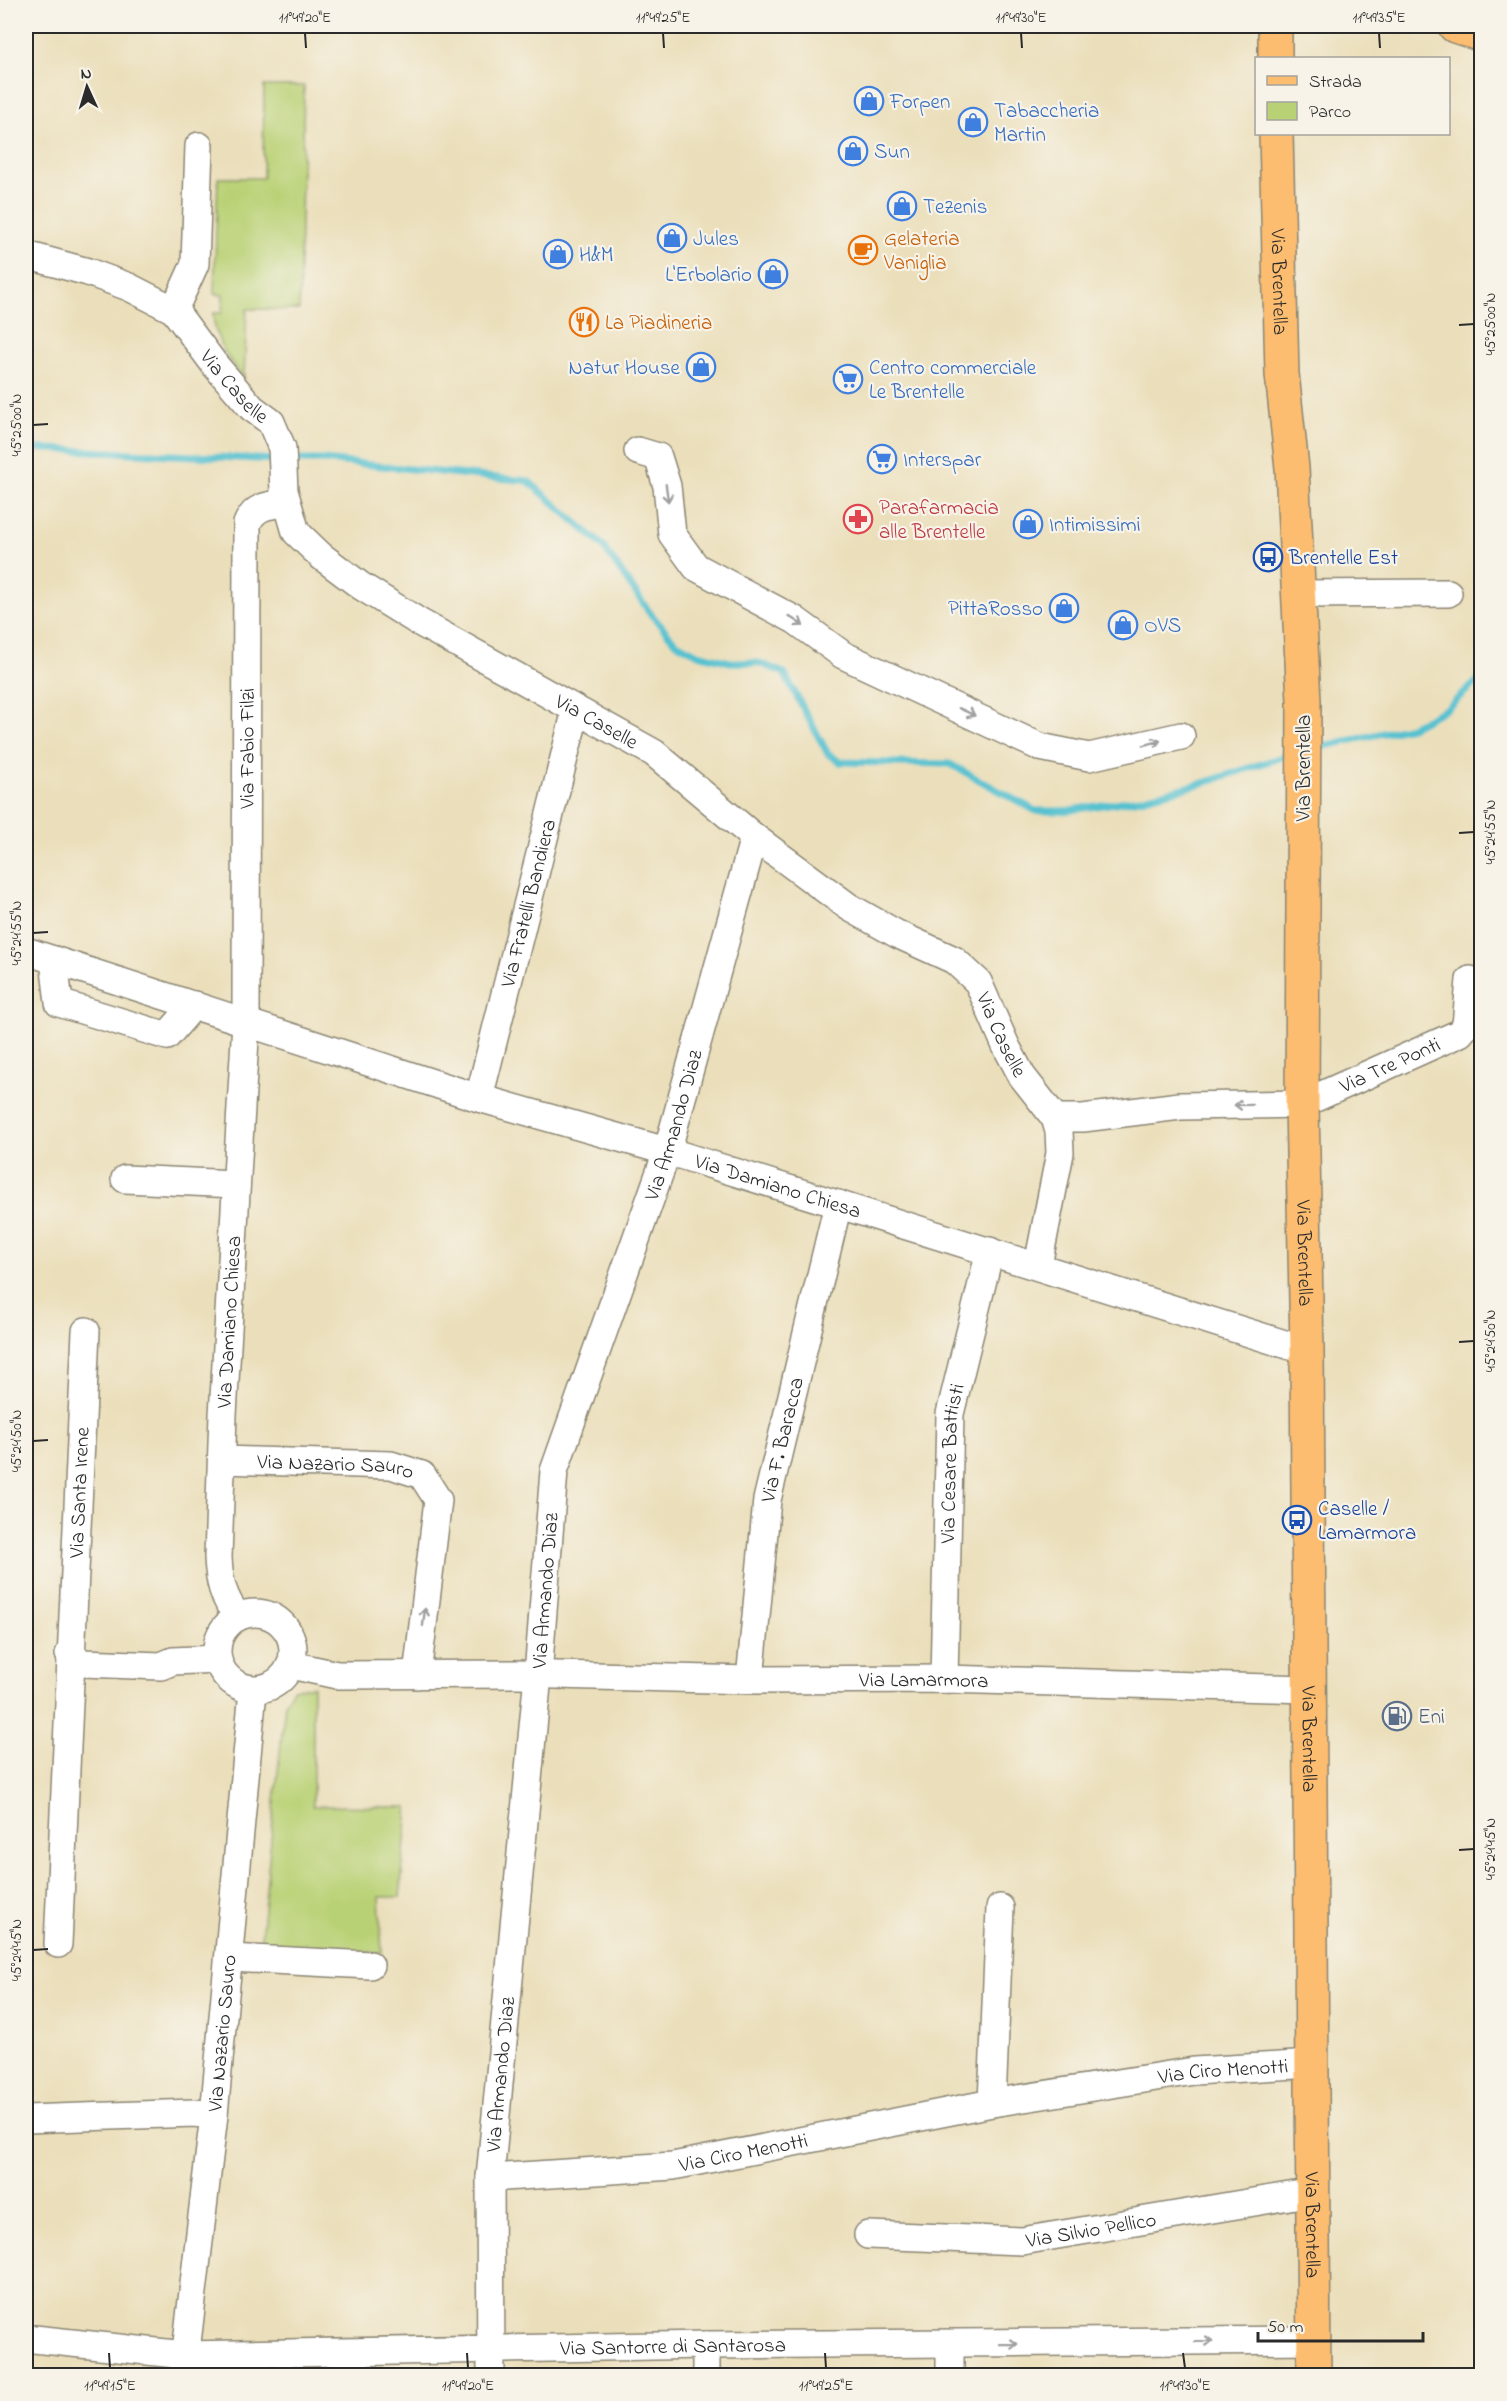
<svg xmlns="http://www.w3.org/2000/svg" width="1507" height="2401" font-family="'Indie Flower',sans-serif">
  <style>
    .green { fill: #b9d175; stroke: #727e50; stroke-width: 1.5 }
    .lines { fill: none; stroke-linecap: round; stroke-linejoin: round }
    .stream { stroke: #56c1d0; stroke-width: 7 }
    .minor-casing { stroke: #8b8573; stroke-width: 30 }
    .major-casing { stroke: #8b8573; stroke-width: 36 }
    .minor { stroke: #fff; stroke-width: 27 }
    .major { stroke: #fcbd6f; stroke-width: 33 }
    .oneway { stroke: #a0a0a0 }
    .ticks { fill: none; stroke: #2b2b2b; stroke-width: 2 }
    .labels { text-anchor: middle; stroke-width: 4.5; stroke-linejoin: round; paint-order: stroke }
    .shop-label { font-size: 21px; fill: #366cbe; stroke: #f7f3e8; text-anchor: start }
    .food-label { font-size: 21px; fill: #c56008; stroke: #f7f3e8; text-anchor: start }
    .street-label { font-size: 21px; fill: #2b2b2b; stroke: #f7f3e8 }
    .health-label { font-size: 21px; fill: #be3a42; stroke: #f7f3e8; text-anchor: start }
    .transit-label { font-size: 21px; fill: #164399; stroke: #f7f3e8; text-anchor: start }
    .service-label { font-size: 21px; fill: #4e5e75; stroke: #f7f3e8; text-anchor: start }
    .neatline { fill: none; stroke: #2b2b2b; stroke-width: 2 }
    .ticks-label { font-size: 15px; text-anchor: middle; fill: #2b2b2b }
  </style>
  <rect width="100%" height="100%" fill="#f7f3e8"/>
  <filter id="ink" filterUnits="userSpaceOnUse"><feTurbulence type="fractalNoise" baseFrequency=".0167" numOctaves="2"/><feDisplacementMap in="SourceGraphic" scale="12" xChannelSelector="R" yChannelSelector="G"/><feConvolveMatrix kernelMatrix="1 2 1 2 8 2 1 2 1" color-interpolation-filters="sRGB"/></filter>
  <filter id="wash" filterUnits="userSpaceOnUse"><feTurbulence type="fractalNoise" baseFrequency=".008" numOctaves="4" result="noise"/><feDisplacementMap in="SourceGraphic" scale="24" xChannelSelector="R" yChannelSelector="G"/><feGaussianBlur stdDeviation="1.35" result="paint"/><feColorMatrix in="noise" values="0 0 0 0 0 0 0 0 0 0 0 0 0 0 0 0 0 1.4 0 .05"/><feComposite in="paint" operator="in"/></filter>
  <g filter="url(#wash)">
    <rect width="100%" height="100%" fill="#ebdfbb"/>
    <path class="green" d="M264,86h40l-5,224 -52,-1 -3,69c-18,-21 -29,-37 -31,-65h9l1,-18 -9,-1 4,-116h45z
      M313,1686v120l95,1 -8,90h-21l3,56 -122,-5 25,-245 8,-14z"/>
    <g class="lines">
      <path class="stream" d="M26,448l252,12
        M289,460h34l205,21 74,64 48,68 25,29 23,12 32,8 29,1 25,10 44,81 12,8 110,2 86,47h29l75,-12 60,-15 95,-31
        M1311,749l100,-22 35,-18 36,-32"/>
    </g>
  </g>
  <g filter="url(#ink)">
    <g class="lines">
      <g class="minor-casing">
        <g id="minor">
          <path id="s1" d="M26,255l62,17 41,15 45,23 41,55 37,43 19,14 11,26 2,43 12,41 25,24 40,30 58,36 235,131 100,84 95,70 48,27 57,26 24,22 28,64 16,30 33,42 4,13 1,22 -22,112"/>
          <path d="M174,310l21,-46 4,-118"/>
          <path d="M638,451l20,6 9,29 5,48 24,33 99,53 48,35 197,92 49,10 92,-21"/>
          <path d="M1298,594l150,-1"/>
          <path id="s2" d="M26,951l453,147 201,57 627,196"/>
          <path d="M54,960l5,43 108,33 27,-31"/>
          <path id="s3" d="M479,1098l97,-388"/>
          <path id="s4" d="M1055,1118h28l97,-12 122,-2 158,-71 6,-7 4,-46"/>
          <path d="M125,1179l111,5"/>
          <path id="s5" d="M222,1460l169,5 31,10 16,25 -21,175"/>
          <circle cx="255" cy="1651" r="38"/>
          <path id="s6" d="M238,1617c-15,-19 -19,-36 -20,-60l5,-142 23,-393 1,-498c7,-18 21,-19 40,-21"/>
          <path d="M69,1654l14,9 78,3 12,-5 44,-2"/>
          <path id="s7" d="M291,1665l46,10 180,-1 233,6 194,-1 366,10"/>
          <path id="s8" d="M944,1679l6,-265 40,-163"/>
          <path id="s9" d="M750,1680l17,-180 71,-296"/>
          <path id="s10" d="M58,1944l28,-613"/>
          <path d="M230,1958l140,7"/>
          <path d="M992,2103l8,-195"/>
          <path d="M26,2119l168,-6 20,2"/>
          <path id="s11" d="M490,2178l183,-12 319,-63 202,-32 118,-7"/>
          <path id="s12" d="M868,2235l154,6 291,-49"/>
          <path id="s13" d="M34,2339l151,16 521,-10 608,-5"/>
          <path d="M706,2345v31"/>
          <path d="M950,2345v31"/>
          <path id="s14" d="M183,2376l31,-261 39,-425"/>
          <path id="s15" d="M491,2376l-1,-198 48,-503 16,-204 113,-319 87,-315"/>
        </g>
      </g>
      <g class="major-casing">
        <g id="major">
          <path d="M1275,26v32"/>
          <path d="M1455,26l27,9"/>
          <path id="s16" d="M1276,134l6,240 10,94 12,233 -2,403 5,247 7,1025"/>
        </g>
      </g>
      <use href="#minor" class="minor"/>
      <use href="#major" class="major"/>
    </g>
    <defs><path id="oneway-shaft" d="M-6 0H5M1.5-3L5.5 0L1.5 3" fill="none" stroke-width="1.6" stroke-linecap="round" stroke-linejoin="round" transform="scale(1.5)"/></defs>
    <g class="oneway">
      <use href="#oneway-shaft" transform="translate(667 493) rotate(82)"/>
      <use href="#oneway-shaft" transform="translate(796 621) rotate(33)"/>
      <use href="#oneway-shaft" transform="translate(967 712) rotate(25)"/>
      <use href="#oneway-shaft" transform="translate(1152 743) rotate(-15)"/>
      <use href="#oneway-shaft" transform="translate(1243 1105) rotate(179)"/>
      <use href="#oneway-shaft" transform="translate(424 1617) rotate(-83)"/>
      <use href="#oneway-shaft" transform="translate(1204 2341) rotate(-1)"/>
      <use href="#oneway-shaft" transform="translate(1009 2344) rotate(-1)"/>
    </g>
  </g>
  <path class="ticks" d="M305,33l1,15M663,33l1,15M1021,33l1,15M1379,33l1,15M1459,325l15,-1M33,425l15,-1M1459,833l15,-1M33,933l15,-1M1459,1342l15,-1M33,1441l15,-1M1459,1850l15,-1M33,1950l15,-1M109,2353l1,15M467,2353l1,15M825,2353l1,15M1183,2353l2,15"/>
  <defs>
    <g id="shop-ring" transform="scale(1.5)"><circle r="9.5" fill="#f7f3e8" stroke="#3f7fe0" stroke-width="1.5"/><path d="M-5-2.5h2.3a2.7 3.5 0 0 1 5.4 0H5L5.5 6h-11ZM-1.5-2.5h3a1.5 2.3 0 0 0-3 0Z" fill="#3f7fe0"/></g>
    <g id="cafe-ring" transform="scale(1.5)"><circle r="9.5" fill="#f7f3e8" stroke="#e8710a" stroke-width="1.5"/><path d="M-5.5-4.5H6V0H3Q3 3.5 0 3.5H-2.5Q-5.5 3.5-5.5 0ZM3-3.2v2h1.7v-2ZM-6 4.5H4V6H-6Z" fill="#e8710a"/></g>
    <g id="restaurant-ring" transform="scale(1.5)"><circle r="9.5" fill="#f7f3e8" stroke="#e8710a" stroke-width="1.5"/><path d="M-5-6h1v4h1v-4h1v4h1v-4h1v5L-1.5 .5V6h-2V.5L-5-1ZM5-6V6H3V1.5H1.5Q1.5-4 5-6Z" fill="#e8710a"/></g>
    <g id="supermarket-ring" transform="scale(1.5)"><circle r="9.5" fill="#f7f3e8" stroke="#3f7fe0" stroke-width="1.5"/><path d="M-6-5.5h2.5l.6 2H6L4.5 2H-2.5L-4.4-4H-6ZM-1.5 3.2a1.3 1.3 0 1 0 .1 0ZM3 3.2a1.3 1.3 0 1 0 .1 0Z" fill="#3f7fe0"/></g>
    <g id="pharmacy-ring" transform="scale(1.5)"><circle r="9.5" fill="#f7f3e8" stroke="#e0444e" stroke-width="1.5"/><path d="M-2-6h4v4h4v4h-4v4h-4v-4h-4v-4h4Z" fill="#e0444e"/></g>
    <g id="bus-ring" transform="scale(1.5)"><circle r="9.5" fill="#f7f3e8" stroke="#1a4fb4" stroke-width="1.5"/><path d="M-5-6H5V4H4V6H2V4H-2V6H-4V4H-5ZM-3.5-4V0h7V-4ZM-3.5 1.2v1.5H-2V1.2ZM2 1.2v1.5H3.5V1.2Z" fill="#1a4fb4"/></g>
    <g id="fuel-ring" transform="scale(1.5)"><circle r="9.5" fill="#f7f3e8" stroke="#5c6f8a" stroke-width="1.5"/><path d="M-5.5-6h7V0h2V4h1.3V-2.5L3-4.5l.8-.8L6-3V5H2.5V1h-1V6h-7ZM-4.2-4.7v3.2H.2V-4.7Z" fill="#5c6f8a"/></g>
  </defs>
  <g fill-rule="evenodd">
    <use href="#shop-ring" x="869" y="101"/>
    <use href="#shop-ring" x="973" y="122"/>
    <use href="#shop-ring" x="853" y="151"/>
    <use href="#shop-ring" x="902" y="206"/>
    <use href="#shop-ring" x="672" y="238"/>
    <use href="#cafe-ring" x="863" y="250"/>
    <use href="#shop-ring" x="558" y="254"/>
    <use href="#shop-ring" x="773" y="274"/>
    <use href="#restaurant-ring" x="584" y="322"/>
    <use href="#shop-ring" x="701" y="367"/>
    <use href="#supermarket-ring" x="848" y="379"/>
    <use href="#supermarket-ring" x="882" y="459"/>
    <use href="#pharmacy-ring" x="858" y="519"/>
    <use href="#shop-ring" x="1028" y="524"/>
    <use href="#bus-ring" x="1268" y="557"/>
    <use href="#shop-ring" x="1064" y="608"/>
    <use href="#shop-ring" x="1123" y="625"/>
    <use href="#bus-ring" x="1297" y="1520"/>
    <use href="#fuel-ring" x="1397" y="1716"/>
  </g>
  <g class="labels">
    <g class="shop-label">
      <text x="890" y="108">Forpen</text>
      <text x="994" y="117">Tabaccheria<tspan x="994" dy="24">Martin</tspan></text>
      <text x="874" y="158">Sun</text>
      <text x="923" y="213">Tezenis</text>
      <text x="693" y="245">Jules</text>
      <text x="579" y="261">H&amp;M</text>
      <text x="752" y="281" text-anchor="end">L'Erbolario</text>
      <text x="680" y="374" text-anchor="end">Natur House</text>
      <text x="869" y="374">Centro commerciale<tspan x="869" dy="24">Le Brentelle</tspan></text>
      <text x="903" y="466">Interspar</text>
      <text x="1049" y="531">Intimissimi</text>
      <text x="1043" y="615" text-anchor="end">PittaRosso</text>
      <text x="1144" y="632">OVS</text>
    </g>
    <g class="food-label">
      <text x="884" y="245">Gelateria<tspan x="884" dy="24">Vaniglia</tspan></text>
      <text x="605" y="329">La Piadineria</text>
    </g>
    <g class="street-label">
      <text dy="7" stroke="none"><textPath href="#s16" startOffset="148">Via Brentella</textPath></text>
      <text dy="7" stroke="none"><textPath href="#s1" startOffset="256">Via Caselle</textPath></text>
      <text dy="7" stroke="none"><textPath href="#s1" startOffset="778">Via Caselle</textPath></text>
      <text dy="7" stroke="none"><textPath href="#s6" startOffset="874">Via Fabio Filzi</textPath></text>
      <text transform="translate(1303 768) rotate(-90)" y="7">Via Brentella</text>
      <text dy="7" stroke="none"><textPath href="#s3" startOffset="201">Via Fratelli Bandiera</textPath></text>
      <text dy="7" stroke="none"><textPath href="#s1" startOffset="1300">Via Caselle</textPath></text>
      <text dy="7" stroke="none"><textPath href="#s4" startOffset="344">Via Tre Ponti</textPath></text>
      <text dy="7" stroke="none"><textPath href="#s15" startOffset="1274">Via Armando Diaz</textPath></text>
      <text dy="7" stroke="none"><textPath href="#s2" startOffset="788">Via Damiano Chiesa</textPath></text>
      <text dy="7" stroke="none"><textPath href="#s16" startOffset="1120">Via Brentella</textPath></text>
      <text dy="7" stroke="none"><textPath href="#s6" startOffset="300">Via Damiano Chiesa</textPath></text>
      <text dy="7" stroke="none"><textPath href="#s9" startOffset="243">Via F. Baracca</textPath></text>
      <text dy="7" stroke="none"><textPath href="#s8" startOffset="216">Via Cesare Battisti</textPath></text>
      <text dy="7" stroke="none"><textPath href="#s5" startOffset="114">Via Nazario Sauro</textPath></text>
      <text dy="7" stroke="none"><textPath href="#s10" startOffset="452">Via Santa Irene</textPath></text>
      <text dy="7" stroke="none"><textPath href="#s15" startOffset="788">Via Armando Diaz</textPath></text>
      <text dy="7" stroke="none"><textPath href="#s7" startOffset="634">Via Lamarmora</textPath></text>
      <text dy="7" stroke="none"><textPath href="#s16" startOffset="1606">Via Brentella</textPath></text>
      <text dy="7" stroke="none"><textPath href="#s14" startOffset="345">Via Nazario Sauro</textPath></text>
      <text dy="7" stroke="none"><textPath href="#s11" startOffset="742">Via Ciro Menotti</textPath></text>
      <text dy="7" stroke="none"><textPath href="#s15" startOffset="302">Via Armando Diaz</textPath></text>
      <text dy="7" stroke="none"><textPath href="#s11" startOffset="255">Via Ciro Menotti</textPath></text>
      <text dy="7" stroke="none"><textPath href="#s16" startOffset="2092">Via Brentella</textPath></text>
      <text dy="7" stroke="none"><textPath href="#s12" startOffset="224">Via Silvio Pellico</textPath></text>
      <text dy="7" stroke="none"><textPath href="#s13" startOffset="640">Via Santorre di Santarosa</textPath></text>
    </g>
    <g class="health-label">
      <text x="879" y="514">Parafarmacia<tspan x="879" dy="24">alle Brentelle</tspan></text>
    </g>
    <g class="transit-label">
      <text x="1289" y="564">Brentelle Est</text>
      <text x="1318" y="1515">Caselle /<tspan x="1318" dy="24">Lamarmora</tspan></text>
    </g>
    <g class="service-label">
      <text x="1418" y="1723">Eni</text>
    </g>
  </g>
  <rect width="1507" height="2401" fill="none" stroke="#f7f3e8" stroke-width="66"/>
  <rect x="1255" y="57" width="195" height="78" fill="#f7f3e8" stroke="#a5a39c" stroke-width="1.5"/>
  <rect x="1267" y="76" width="30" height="9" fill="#fcbd6f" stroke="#a5a39c" stroke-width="1.5"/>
  <text x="1309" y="87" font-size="18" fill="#2b2b2b">Strada</text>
  <rect x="1267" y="102" width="30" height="18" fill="#b9d175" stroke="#a5a39c" stroke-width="1.5"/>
  <text x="1309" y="117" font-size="18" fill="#2b2b2b">Parco</text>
  <g transform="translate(87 87) rotate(356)" stroke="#f7f3e8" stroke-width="4.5" paint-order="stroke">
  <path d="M0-4.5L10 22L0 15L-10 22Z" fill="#2b2b2b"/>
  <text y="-9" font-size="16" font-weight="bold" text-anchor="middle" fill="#2b2b2b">N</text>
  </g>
  <path d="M1258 2332v9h165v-9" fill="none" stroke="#2b2b2b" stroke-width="3"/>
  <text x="1267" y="2332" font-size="18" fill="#2b2b2b" stroke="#f7f3e8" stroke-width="4.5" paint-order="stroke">50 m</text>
  <rect x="33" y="33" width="1441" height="2335" class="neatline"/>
  <g class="ticks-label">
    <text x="305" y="22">11°49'20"E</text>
    <text x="663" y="22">11°49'25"E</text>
    <text x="1021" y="22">11°49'30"E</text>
    <text x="1379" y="22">11°49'35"E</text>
    <text transform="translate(1490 324) rotate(-90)" y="5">45°25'00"N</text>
    <text transform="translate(16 425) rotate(-90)" y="5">45°25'00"N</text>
    <text transform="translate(1490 832) rotate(-90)" y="5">45°24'55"N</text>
    <text transform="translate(16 933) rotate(-90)" y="5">45°24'55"N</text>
    <text transform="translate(1490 1341) rotate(-90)" y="5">45°24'50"N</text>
    <text transform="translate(16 1441) rotate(-90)" y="5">45°24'50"N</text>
    <text transform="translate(1490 1849) rotate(-90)" y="5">45°24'45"N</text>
    <text transform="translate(16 1950) rotate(-90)" y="5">45°24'45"N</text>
    <text x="110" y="2390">11°49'15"E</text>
    <text x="468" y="2390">11°49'20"E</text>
    <text x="826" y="2390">11°49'25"E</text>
    <text x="1185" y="2390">11°49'30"E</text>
  </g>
</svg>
